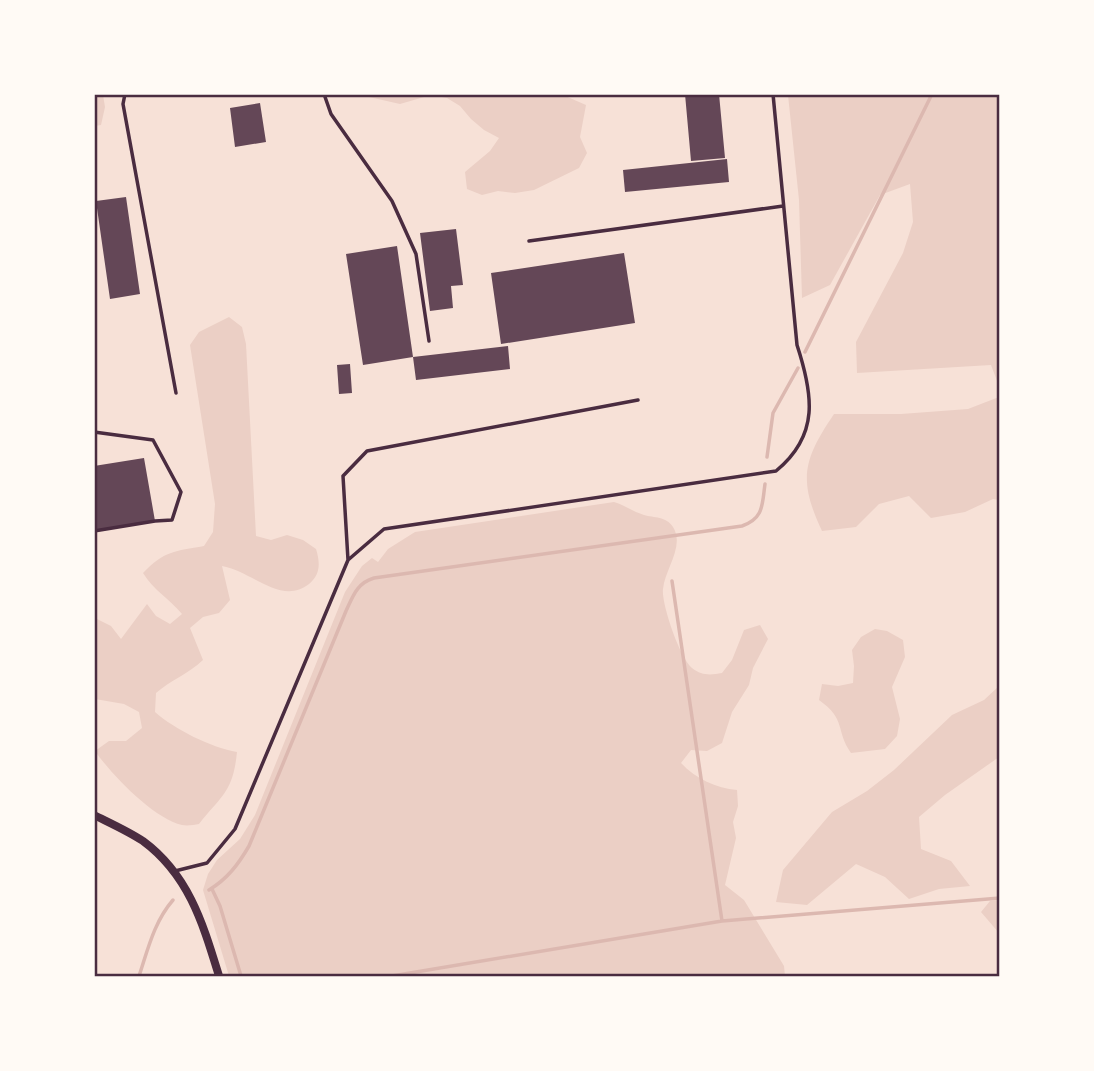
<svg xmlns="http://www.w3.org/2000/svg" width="1094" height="1071" font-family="Mulish,sans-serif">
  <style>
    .green { fill: #ebcfc5 }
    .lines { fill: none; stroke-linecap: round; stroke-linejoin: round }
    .stream { stroke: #dcb8b0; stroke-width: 3.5 }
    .building { fill: #644757 }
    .service { stroke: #4a2c40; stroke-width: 3.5 }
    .tertiary { stroke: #4a2c40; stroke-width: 8 }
    .neatline { fill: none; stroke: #4a2c40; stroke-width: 2.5 }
  </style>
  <rect width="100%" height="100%" fill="#f7e1d7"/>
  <path class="green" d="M95,94l8,1 2,12 -4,18 -6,1z
    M344,95h219l23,10 -6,32 7,16 -8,15 -45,22 -19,3 -17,-2 -16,4 -15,-6 -2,-17 25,-21 9,-13 -15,-8 -13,-11 -11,-13 -13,-8 -16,-3 -31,9 -31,-7z
    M788,95h211v291l-8,-21 -134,8 -1,-31 47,-89 10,-31 -3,-38 -30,11 -50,90 -28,13 -3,-98z
    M229,317l13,10 4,17 10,192 15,4 16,-5 16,5 13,9c4,13 5,25 -7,35 -28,22 -57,-13 -87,-18l8,34 -11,13 -16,4 -13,11 13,32c-15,14 -32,20 -47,33l-1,19c19,17 57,36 82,40 -4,40 -15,43 -38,72 -5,1 -12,2 -17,1 -28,-6 -71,-51 -87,-74l14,-10h17l16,-13 -3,-16 -15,-8 -29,-5v-81l16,8 10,13 26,-35 9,12 14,8 12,-10c-13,-16 -28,-23 -39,-41 21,-22 32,-22 61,-27l9,-14 2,-28 -25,-159 9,-13z
    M999,397v103l-6,-1 -28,13 -34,6 -22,-22 -30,8 -23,23 -34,4c-24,-51 -19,-71 12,-117h67l67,-5z
    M614,502c10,3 20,10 30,13 10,3 22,1 29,12 12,19 -8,42 -10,62 -2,14 17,70 29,79 10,8 19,7 30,5l10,-13 12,-30 16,-5 8,14 -15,29 -4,17 -17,27 -10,31 -15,8 -16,-1 -10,13c15,16 35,25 56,27l1,16 -5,16 3,16 -11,47 19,15 40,66 1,10h-556l-26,-86 5,-16 9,-14 23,-21 15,-24 90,-223 17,-26 10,-8 6,4 10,-13 27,-17z
    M875,629l12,2 16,9 2,17 -13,30 8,32 -3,17 -12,13 -34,4c-16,-23 -4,-33 -32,-53l3,-16 16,2 15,-3 1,-17 -2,-16 9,-13z
    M999,686v71l-54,38 -26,22 2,32 30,12 19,25 -31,3 -30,10 -24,-22 -29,-13 -49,41 -31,-3 7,-32 49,-58 35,-21 27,-21 58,-55 32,-15z
    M999,900h1l-1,33 -18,-21 9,-11z"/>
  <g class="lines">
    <path class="stream" d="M805,352l127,-258
      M767,457l6,-44 25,-45
      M672,581l50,340
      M212,889l8,17 21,70
      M209,890c18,-11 29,-25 40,-44l97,-235c7,-15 11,-28 28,-33l368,-52c22,-8 20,-21 23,-42
      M139,976c9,-27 15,-54 34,-76
      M392,976l330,-55 278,-23"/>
  </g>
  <path class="building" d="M685,94h34l6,64 -34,3z
    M260,103l6,39 -31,5 -5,-39z
    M727,159l2,23 -104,10 -2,-22z
    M126,197l14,97 -30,5 -14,-98z
    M456,229l7,56 -12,1 2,22 -23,3 -10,-78z
    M397,246l16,111 95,-11 2,23 -94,11 -3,-23 -50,8 -17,-111z
    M624,253l11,70 -134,21 -10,-71z
    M350,364l2,29 -13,1 -2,-29z
    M144,458l11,63 -61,10v-65z"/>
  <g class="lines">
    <path class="service" d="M125,94l-2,10 53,289
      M324,94l7,20 61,87 24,53 13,87
      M529,241l254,-35
      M94,432l59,8 28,52 -9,28 -17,1 -61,10
      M348,560l-5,-84 24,-25 271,-51
      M175,871l32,-8 28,-34 113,-269 36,-31 392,-58c44,-36 37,-77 21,-126l-24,-251"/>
    <path class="tertiary" d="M94,815c16,8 34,16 49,26 46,34 60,83 76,135"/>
  </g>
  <rect width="1094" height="1071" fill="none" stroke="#fffaf5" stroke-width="192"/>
  <rect x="96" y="96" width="902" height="879" class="neatline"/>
</svg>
